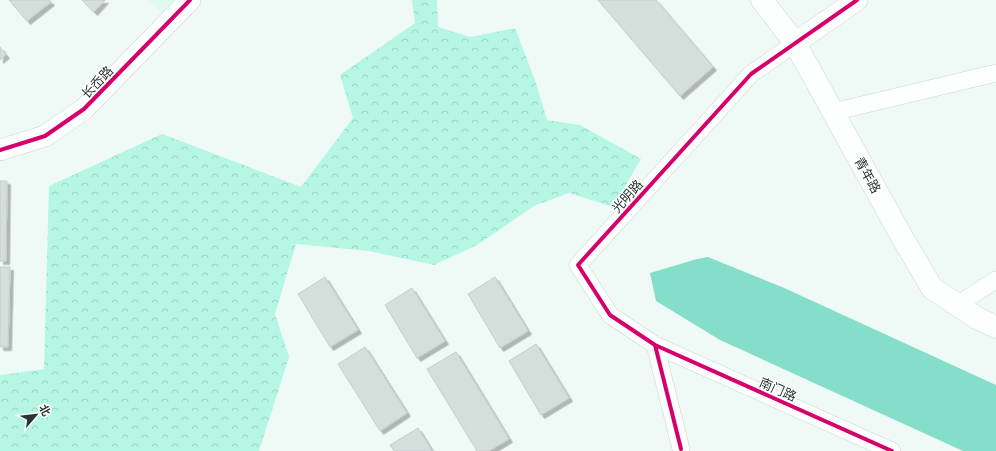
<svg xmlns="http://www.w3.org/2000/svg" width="996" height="451" font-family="Ubuntu,'Noto Sans SC',sans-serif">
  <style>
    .built { fill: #dffaf2 }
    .forest { fill: url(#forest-crowns) }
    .water { fill: #85dec9 }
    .building { fill: #d4dedb; stroke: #c4cfcc; filter: url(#shadow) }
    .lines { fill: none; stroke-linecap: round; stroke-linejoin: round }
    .minor-casing { stroke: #cad5d1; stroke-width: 18 }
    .tertiary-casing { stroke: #cad5d1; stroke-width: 22 }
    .secondary-casing { stroke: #cad5d1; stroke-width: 23 }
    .minor { stroke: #fdfefe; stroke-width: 17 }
    .tertiary { stroke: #fdfefe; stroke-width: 21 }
    .secondary { stroke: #fdfefe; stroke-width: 22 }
    .cycleway-casing { stroke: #fff; stroke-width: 6 }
    .cycleway { stroke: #d6006c; stroke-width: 4 }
    .labels { text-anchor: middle; stroke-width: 3; stroke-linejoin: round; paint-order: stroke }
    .street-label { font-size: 13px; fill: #283430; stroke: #fff }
  </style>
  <defs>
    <pattern id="forest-crowns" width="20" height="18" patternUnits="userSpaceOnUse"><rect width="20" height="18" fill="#b6f6e5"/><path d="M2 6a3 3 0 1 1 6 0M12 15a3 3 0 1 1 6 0" fill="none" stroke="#9cd4c5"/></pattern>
    <filter id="shadow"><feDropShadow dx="3.5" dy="3.5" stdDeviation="0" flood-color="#0004"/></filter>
  </defs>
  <rect width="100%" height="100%" fill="#effaf7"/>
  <path class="built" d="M148,0h26l-12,13z"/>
  <path class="forest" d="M412,0h25l1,27 32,10 45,-9 20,52 12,40 33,5 61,34 -28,48 -44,-14 -35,13 -57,39 -43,20 -65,-14 -73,-7 -21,70 14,43 -30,94h-259v-76l44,-6 5,-183 113,-52 139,53 52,-69 -13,-43 75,-52z"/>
  <path class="water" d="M708,257l74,30 214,98v66h-33l-243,-111 -64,-39 -6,-28 47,-14z"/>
  <path class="building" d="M9,0h40l2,2 -24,19z
    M82,0h23l-11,12z
    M598,0h58l57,67 -33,29z
    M0,47l6,8 -6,5z
    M0,181h7l-1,80h-6z
    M0,267h10l-2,80h-8z
    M325,277l33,53 -28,17 -32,-53z
    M495,277l33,54 -28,17 -32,-54z
    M412,288l33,53 -28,17 -32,-53z
    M536,344l33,54 -28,17 -32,-54z
    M365,347l42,66 -27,18 -42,-67z
    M456,352l53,87 -20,12h-12l-50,-82z
    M418,428l14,23h-38l-4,-6z"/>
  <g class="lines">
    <g class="minor-casing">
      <path id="minor" d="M833,112l163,-39
        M957,305l39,-25
        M655,345l237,106
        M681,449l-26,-104 -45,-30 -32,-50 173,-191 44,-31"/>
    </g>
    <g class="tertiary-casing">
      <path id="tertiary" d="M795,43l62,-43
        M0,150l45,-14 39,-27 106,-109"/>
    </g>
    <g class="secondary-casing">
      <path id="secondary" d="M762,0l33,43 108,196 29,49 45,30 19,9"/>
    </g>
    <use href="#minor" class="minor"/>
    <use href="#tertiary" class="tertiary"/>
    <use href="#secondary" class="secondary"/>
    <g class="cycleway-casing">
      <path id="cycleway" d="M0,150l45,-14 39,-27 106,-109
        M655,345l237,106
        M681,449l-26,-104 -45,-30 -32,-50 173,-191 106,-74"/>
    </g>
    <use href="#cycleway" class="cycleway"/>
  </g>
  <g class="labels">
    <g class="street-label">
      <text transform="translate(97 82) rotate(-46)" y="5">长岙路</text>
      <text transform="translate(868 175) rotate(61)" y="5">青年路</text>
      <text transform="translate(627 196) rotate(-48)" y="5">光明路</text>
      <text transform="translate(778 389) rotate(24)" y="5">南门路</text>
    </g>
  </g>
  <g transform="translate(36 415) rotate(62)" stroke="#ffffff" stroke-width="3" paint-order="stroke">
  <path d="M0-3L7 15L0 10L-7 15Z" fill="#283430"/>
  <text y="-6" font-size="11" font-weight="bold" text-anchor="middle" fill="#283430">北</text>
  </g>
</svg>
